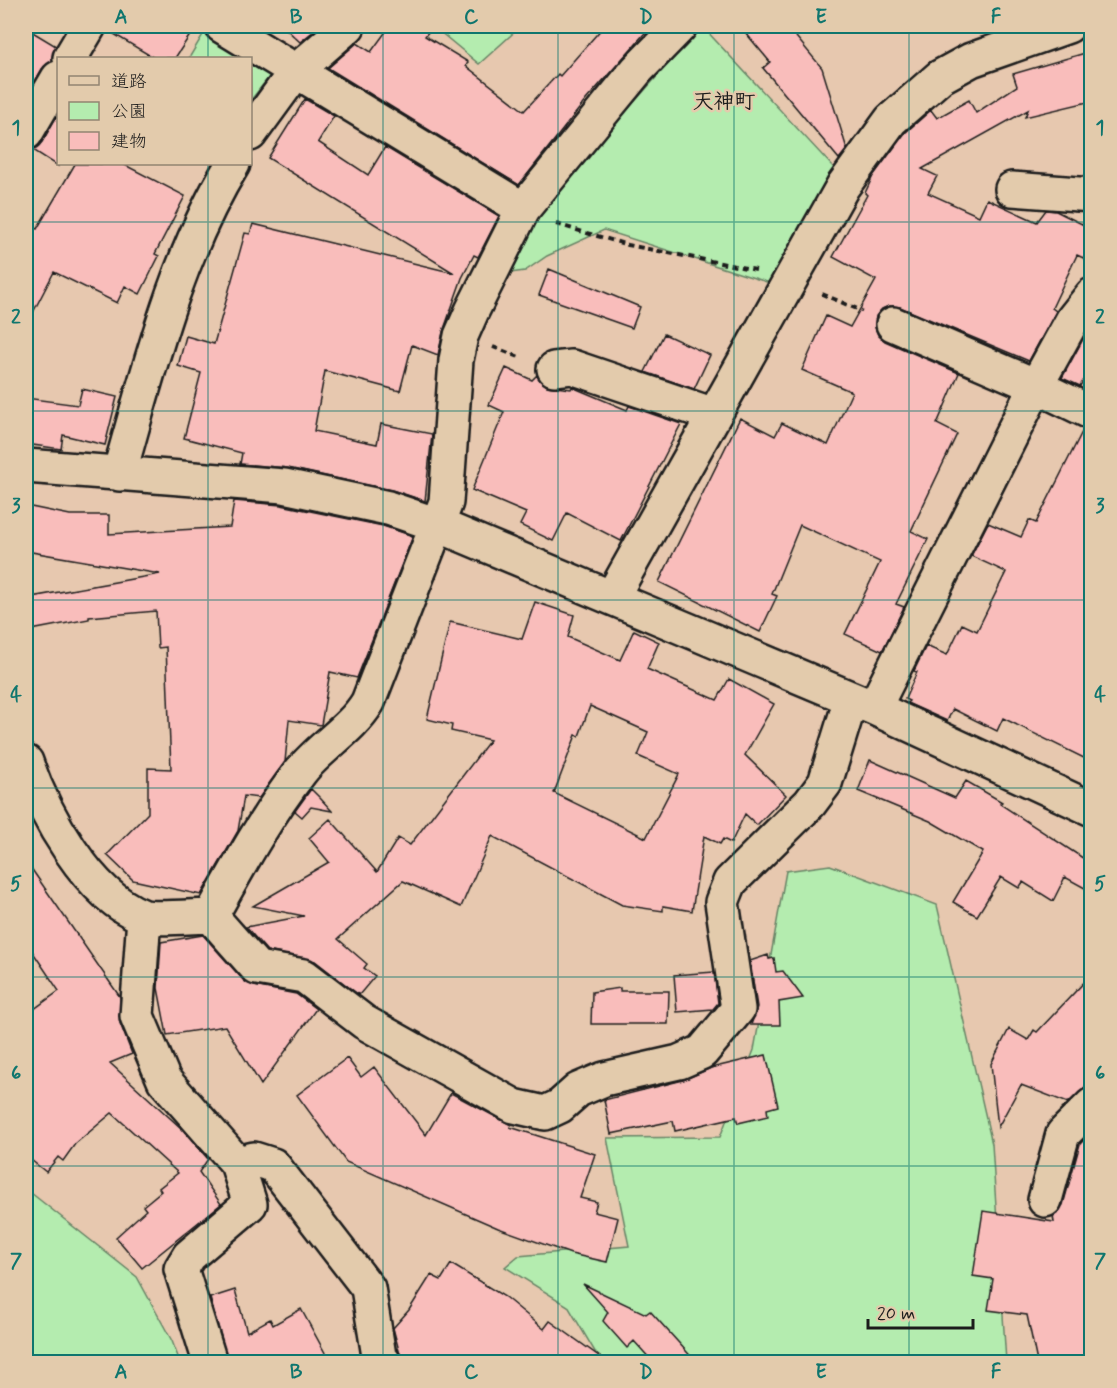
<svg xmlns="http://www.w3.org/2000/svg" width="1117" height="1388" font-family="Mynerve,'Klee One',sans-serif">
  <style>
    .green { fill: #b4ecaf; stroke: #688466; stroke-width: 1.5 }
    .building { fill: #f9bdbb; stroke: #1c1c1c; stroke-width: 1.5; fill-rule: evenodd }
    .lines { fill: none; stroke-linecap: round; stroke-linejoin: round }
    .minor-casing { stroke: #1c1c1c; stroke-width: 38 }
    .path { stroke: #1c1c1c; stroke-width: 4; stroke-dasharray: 6 4.5; stroke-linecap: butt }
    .minor { stroke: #e3cbac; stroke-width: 33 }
    .grid { fill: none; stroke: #0f766e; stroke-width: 1.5; stroke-opacity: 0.55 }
    .labels { text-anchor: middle; stroke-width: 5; stroke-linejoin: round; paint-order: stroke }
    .neighbourhood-label { font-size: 21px; font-weight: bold; fill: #1c1c1c; stroke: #e3cbac }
    .neatline { fill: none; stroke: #0f766e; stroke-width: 2 }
    .grid-label { font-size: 20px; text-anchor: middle; font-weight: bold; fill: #0f766e }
  </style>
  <rect width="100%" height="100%" fill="#e7c8af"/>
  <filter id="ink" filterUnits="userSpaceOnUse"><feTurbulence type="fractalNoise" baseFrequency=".0167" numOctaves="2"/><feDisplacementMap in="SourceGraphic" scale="12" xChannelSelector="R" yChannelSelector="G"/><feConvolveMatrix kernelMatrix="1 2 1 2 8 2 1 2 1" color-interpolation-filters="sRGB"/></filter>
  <g filter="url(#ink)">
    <path class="green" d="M208,26l64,47 -21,27 -1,-42h-61z
      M433,26h86l1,1 -41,37z
      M702,26l133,143 -65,114 -166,-53 -57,26 -22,15 -23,3 27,-54z
      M830,865l107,40 55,239 14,218h-405l-33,-56 -63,-39 13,-11 111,-10 -22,-108 113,-1 34,-87 32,-179z
      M26,1189l111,88 35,64 8,21h-154z"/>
    <path class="building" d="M108,26h88l-21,32h-21l-47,-28z
      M283,26h37l-20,16z
      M390,26h43l-8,10 43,26 -2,4 58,45 34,-37 2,2 44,-50h47l-65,74 -67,85 -191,-117 29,-25 14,9z
      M740,26h47l35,42 25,81 -8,10 -76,-91 7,-6z
      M26,28l30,18 -4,15 -10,8 -16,28z
      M1092,51v50l-67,16 3,-7 -106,59 15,7 -9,17 51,23 8,-17 50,23 9,-12 10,1 36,18v33l-15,-7 -25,53 4,3 -27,50 -129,-54 -10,-1 -8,3 -6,7 -1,11 3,8 7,6 74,32 -22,51 20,10 -46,97 17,8 -32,65 8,3 -22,44 -37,-17 35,-72 -80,-37 -28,69 5,2 -17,36 -101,-50 81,-164 35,18 7,-13 46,22 24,-53 -50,-22 24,-54 24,11 26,-47 -43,-23 34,-62 -2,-2 8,-17 32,-43 26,-23 6,8 32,-18 7,13 41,-27 -4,-12z
      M305,99l29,17 -16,26 50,33 17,-28 114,69 -21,41 -4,-2 -12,23 -19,54 -5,23 -26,-10 -12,46 -75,-20 -11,60 63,13 4,-20 51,10 -7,67 -33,-11 -104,-22 -48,-4 2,-11 -58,-15 17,-65 -23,-7 8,-30 28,8 31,-111 5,1 3,-10 201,49 -186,-115z
      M58,114v52l-25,-16 9,-8z
      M75,164h48l62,32 -30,58 4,2 -19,38 -15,-8 -8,17 -63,-31 -28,54v-102l11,5z
      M549,269l91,38 -8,21 -93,-33z
      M1088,330l4,2v35l-12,19 -18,-8z
      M664,334l46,21 -16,34 -49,-17z
      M506,368l26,12 5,-5 10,11 24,3 1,-2 55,23 2,-4 52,18 -60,117 -54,-28 -14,28 -33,-16 6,-12 -54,-23 32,-78 -15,-7z
      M82,389l35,8 -12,48 -42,-10 -2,14 -35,-5v-46l52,7z
      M1083,430l9,1v331l-89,-44 -6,13 -44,-22 -6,12 -40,-18 2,-2 -4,-2 12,-27 -3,-1 12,-25 21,9 15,-31 15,7 29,-59 -35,-16 17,-33 33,14 8,-17 7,3z
      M234,501l47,4 102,21 30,10 -56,142 -27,-6 -9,53 -32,-5 -4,42 -26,36 -15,-2 -6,35 -37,64 -68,-15 -26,-25 41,-42v-45l23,1 -5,-122 -8,1 -2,-37 -67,6v2l-63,12v-33l134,-24 -134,-23v-45l44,9h39v19l121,-7z
      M535,602l39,13 -6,22 52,23 14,-30 25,12 -12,27 70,31 12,-21 45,25 -29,51 41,40 -29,30 -12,-11 -14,29 -8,-4 -3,5 -16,-8 -12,75 -29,-5v5l-41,-6 -130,-69 -31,71 -58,-26 -65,58 29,25 -3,4 11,8 -16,19 -44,-34 -48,-10 -21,-24 58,-11 -51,-10 76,-44 -20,-24 21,-19 47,53 21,-34 12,7 80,-105 -39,-9 1,-6 -25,-6 23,-97 72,17zM590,706l58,26 -10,24 41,18 -33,64 -92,-45 22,-58 3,1z
      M870,760l85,38 11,-17 36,21 -2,2 92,60v28l-27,-15 -12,24 -30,-19 -4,6 -18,-11 -24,39 -24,-14 30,-50 -53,-31 -72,-30z
      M311,789l9,9 12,13 -21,-4 -9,10 -7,-6z
      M26,861l94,136v26l12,31 -22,9 72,66 26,30 -9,13 22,32 -79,64 -26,-31 30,-27 -3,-4 18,-15 -2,-3 19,-15 -66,-60 -37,31 -12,17 -5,-4 -12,15 -20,-16v-141l33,-24 -33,-49z
      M203,935l41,46 10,5 42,8 20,15 -55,76 -36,-59 -58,9 -9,-47 3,-46z
      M768,955l1,4 5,-1 2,14 7,-1 20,27 -24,4 1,23h-29l6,-18 -7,-46z
      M714,972l4,31 -5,6 -36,3 -3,-37z
      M1092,974v97l-8,18 -16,14 -47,-18 -23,42 -7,-63 18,-35 19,11 6,-10 3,2z
      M620,988v3h49l-1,33h-77l1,-32z
      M766,1055l12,51 -11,3 1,7 -30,7 -2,-6 -61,14 -2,-10 -62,13 -7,-34 79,-20 28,-12z
      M347,1058l14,19 13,-10 52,68 25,-42 60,32 -1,2 85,27 -15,44 17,4 -3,10 24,6 -11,44 -36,-8 -73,-26 -152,-66 -49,-67z
      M1092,1132v230h-55l-10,-47 -39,-5 5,-31 -20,-3 10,-65 71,11 -1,-6 10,-11 17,-61z
      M451,1264l54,33 39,32 6,-8 57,41h-205l-9,-34 16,-18 22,-35 10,5z
      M583,1284l63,30 4,-3 46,51h-43l-19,-21 -7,7 -24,-27 5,-9z
      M235,1290l12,42 23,-13 3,6 28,-16 29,53h-102l-18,-64z"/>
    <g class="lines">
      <g class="minor-casing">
        <path id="minor" d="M222,26l301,183
          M70,58l19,-32
          M26,133l32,-55
          M250,134l46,-63 52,-45
          M1012,189l80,6
          M893,324l143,62 56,27
          M554,369l18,-2 142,48
          M26,466l258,20 104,22 50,17 436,183 218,101
          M119,474c30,-105 57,-217 114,-310
          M612,597l231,-411 48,-66 49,-43 31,-17 97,-34
          M874,708l162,-322 37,-67 19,-24
          M26,762c18,52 62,133 116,154 11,4 54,0 69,0l46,52 47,8 60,46 150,84 31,7 15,-7 18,-16 26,-11 75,-17 23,-10 36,-43 -16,-107 8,-20 80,-79 15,-20 26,-84
          M211,916c28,-50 55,-100 90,-145 20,-25 50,-41 67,-69l78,-200 10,-142 5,-24 11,-25 51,-102 114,-139 43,-44
          M144,917l-7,99 27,64 73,83 13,41 -61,52 -8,13 29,93
          M237,1163l17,-4 19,6 95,123 11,68 5,6
          M1045,1200l18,-66 29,-29"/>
      </g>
      <path class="path" d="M556,224l72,21 128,25
        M822,294l40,17
        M493,347l29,11"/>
      <use href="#minor" class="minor"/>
    </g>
  </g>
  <path class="grid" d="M208,26v32M383,26v1336M558,26v1336M734,26v1336M909,26v1336M208,164v1198M26,222h1066M26,411h1066M26,600h1066M26,788h1066M26,977h1066M26,1166h1066"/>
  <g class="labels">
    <g class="neighbourhood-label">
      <text x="724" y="108">天神町</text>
    </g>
  </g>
  <rect width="1117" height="1388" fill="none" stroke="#e3cbac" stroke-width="66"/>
  <rect x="57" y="57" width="195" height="108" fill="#e3cbac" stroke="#938572" stroke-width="1.5"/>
  <rect x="69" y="76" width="30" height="9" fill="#e3cbac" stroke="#938572" stroke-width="1.5"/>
  <text x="111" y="87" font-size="18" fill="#1c1c1c">道路</text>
  <rect x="69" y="102" width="30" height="18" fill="#b4ecaf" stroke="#938572" stroke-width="1.5"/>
  <text x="111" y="117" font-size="18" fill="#1c1c1c">公園</text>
  <rect x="69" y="132" width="30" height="18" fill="#f9bdbb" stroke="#938572" stroke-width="1.5"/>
  <text x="111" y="147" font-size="18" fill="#1c1c1c">建物</text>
  <path d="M868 1319v9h105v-9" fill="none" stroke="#1c1c1c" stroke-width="3"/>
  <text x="877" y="1319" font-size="18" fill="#1c1c1c" stroke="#e3cbac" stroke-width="4.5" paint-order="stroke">20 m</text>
  <rect x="33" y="33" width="1051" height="1322" class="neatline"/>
  <g class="grid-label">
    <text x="121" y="23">A</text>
    <text x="296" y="23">B</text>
    <text x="471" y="23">C</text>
    <text x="646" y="23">D</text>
    <text x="821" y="23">E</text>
    <text x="996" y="23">F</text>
    <text x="16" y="134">1</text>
    <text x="1100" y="134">1</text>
    <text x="16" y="323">2</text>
    <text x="1100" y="323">2</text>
    <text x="16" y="512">3</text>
    <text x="1100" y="512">3</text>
    <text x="16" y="701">4</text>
    <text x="1100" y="701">4</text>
    <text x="16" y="890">5</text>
    <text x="1100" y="890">5</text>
    <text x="16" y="1079">6</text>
    <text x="1100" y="1079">6</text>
    <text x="16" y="1267">7</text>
    <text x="1100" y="1267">7</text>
    <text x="121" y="1378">A</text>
    <text x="296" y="1378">B</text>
    <text x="471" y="1378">C</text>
    <text x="646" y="1378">D</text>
    <text x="821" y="1378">E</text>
    <text x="996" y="1378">F</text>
  </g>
</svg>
